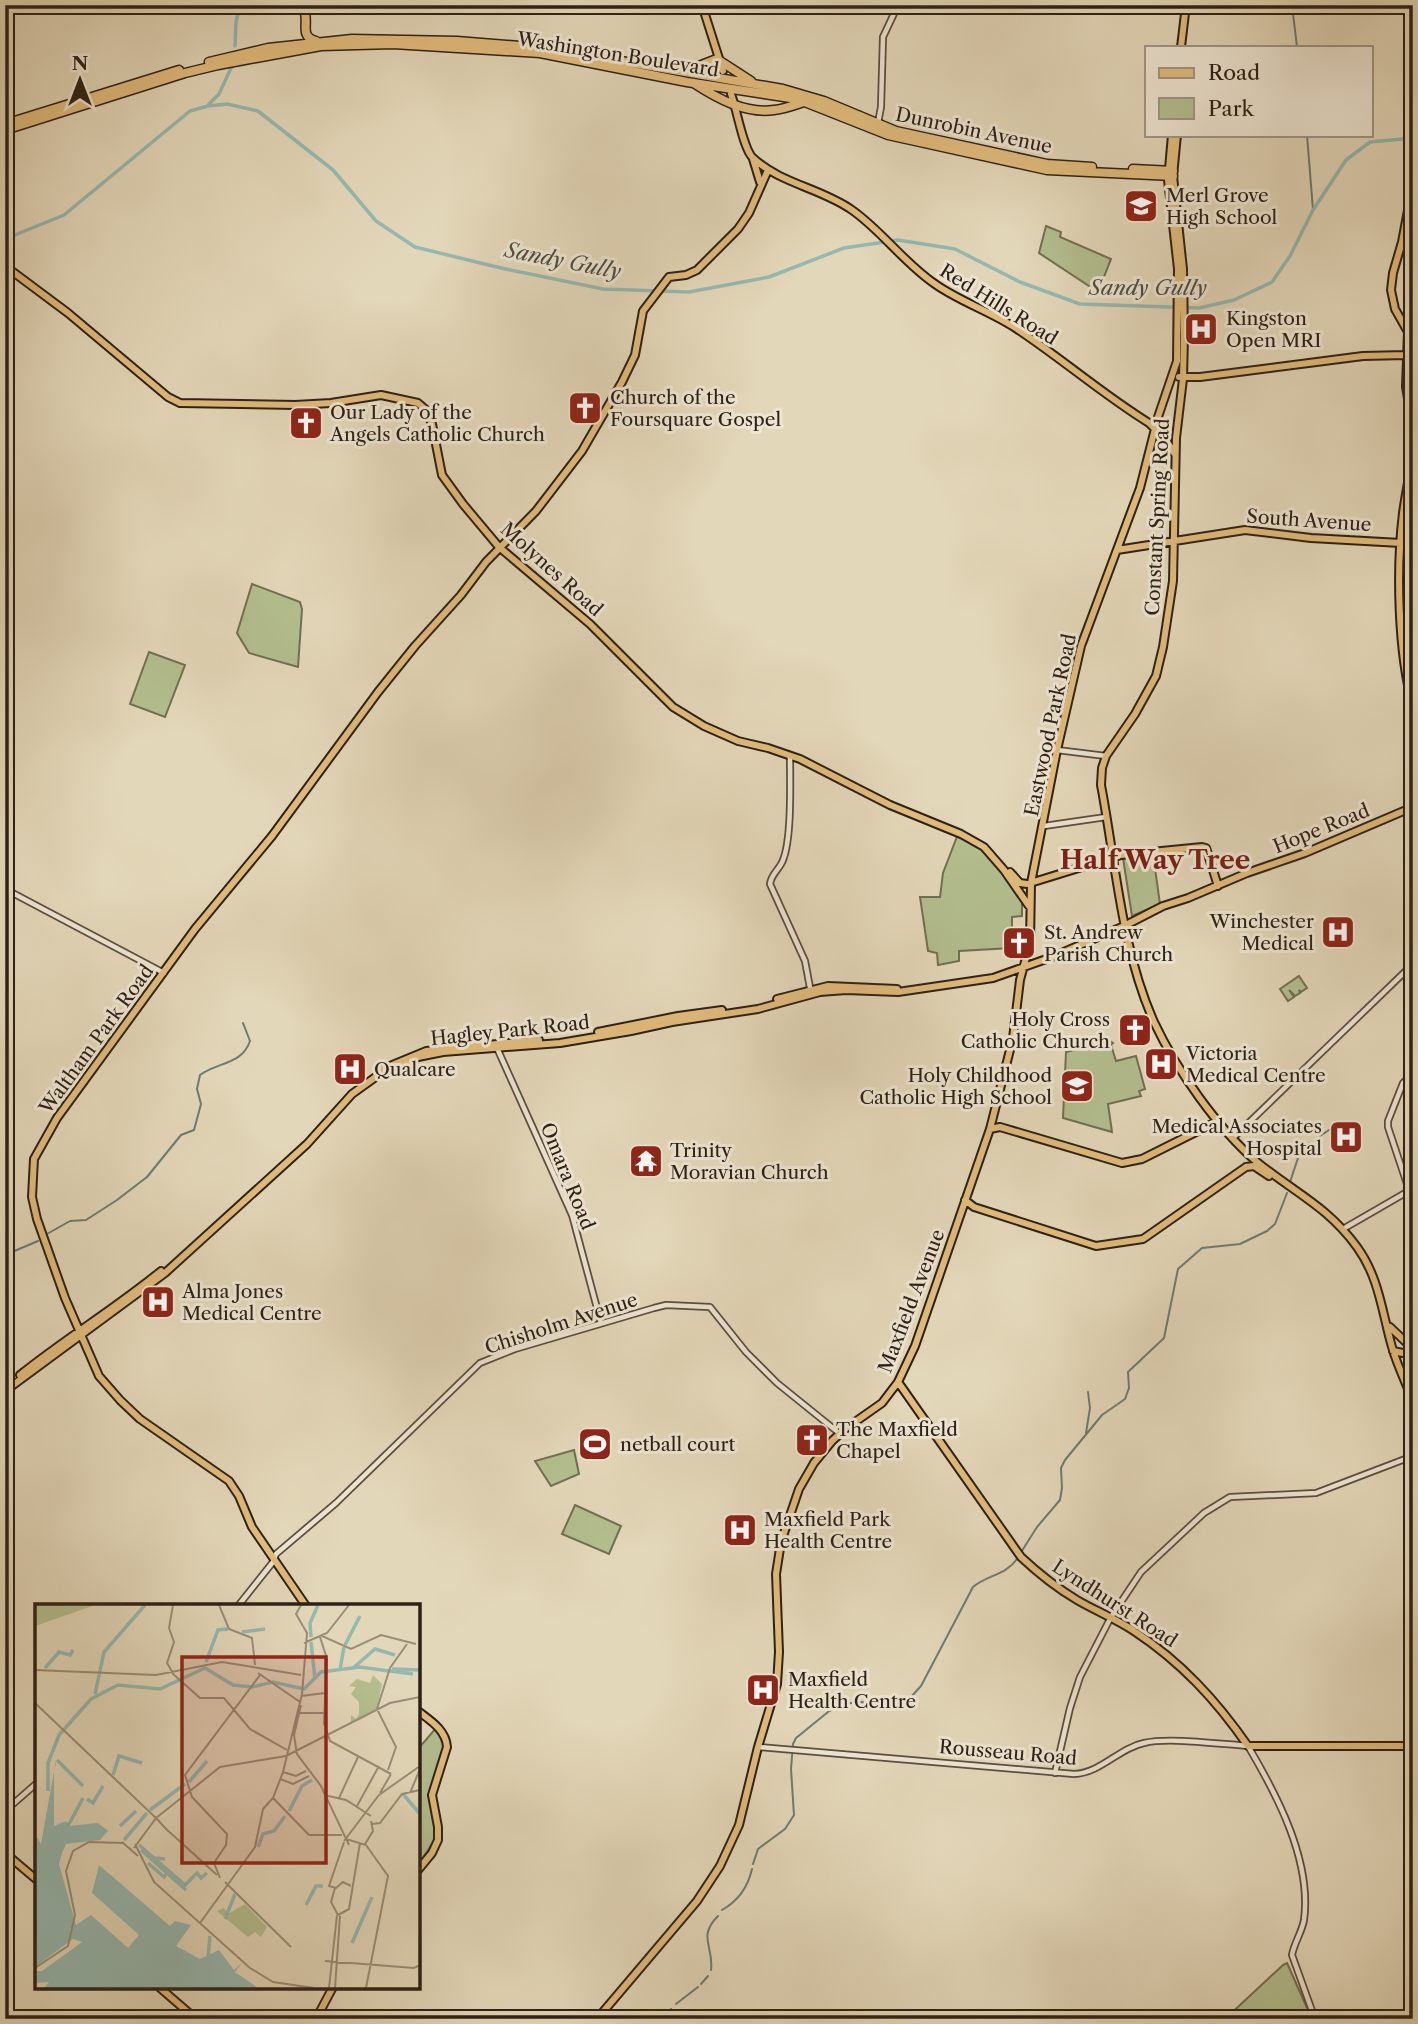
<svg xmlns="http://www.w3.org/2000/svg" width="1418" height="2024" font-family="'Libre Caslon Text',serif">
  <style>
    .green { fill: #b3be8f; stroke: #707052; stroke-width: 2 }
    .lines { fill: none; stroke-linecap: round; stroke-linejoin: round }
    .stream { stroke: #6b7c73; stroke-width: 2 }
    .canal { stroke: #95b9b1; stroke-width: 3.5 }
    .minor-casing { stroke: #5a4e3f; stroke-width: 8 }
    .major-casing { stroke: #2c2116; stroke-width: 10 }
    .highway-casing { stroke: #2c2116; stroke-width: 11 }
    .minor { stroke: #ede5d2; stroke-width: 4.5 }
    .major { stroke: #e2bc7c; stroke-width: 6 }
    .highway { stroke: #e2bc7c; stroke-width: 8 }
    .labels { text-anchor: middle; stroke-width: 6; stroke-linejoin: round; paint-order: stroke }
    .street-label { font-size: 19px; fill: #2c2116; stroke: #ede5d2 }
    .poi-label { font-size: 19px; fill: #2c2116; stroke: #ede5d2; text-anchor: start }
    .water-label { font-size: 21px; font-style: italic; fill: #4c4f44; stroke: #ede5d2 }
    .district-label { font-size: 26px; font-weight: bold; fill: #7a1f14; stroke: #ede5d2 }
    .inset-river { fill: none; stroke: #95b9b1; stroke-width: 3.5 }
    .inset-road { fill: none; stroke: #9a8e78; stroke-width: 2 }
    .view { fill: #8f2418; fill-opacity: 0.15; stroke: #8f2418; stroke-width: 3.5 }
    .inset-edge { fill: none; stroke: #2c2116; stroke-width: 3.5 }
  </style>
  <rect width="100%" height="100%" fill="#e3d7b9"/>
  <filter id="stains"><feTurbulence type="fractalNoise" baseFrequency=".00286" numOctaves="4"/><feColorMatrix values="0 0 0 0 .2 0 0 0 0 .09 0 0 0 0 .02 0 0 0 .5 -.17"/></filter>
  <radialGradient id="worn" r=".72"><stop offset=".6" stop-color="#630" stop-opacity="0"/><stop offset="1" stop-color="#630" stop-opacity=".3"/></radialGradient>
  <path class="green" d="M1046,226l15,6 -1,5 51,22 -13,33 -59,-39z
    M252,584l48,18 2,7 -4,58 -49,-14 -12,-20z
    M149,652l36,13 -20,52 -35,-13z
    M958,834l30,20 34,45v17l-10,1v31l-53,3v10l-21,4 -1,-12 -9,-2 -8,-54h20l3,-24z
    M1153,854l7,50 -28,12 -9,-58z
    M1299,976l8,12 -6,4 -2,-2 1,3 -5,3 -6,-6 5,7 -6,4 -8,-12z
    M1110,1041l3,2 -2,2 5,16 20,-5 9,33 -6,2 2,5 -33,8 4,28 -49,-14 3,-66z
    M574,1450l5,24 -28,12 -16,-25z
    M575,1505l46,21 -12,28 -47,-20z
    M436,1728l7,7 2,15 -13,36 3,53 -16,25 -1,-115z
    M1287,1963l25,56h-87l58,-54z"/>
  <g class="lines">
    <path class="stream" d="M1292,5l5,42
      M1307,135l6,75
      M1320,1136l12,-8
      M1290,1182l9,-27 10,-12
      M47,1234l23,-13 16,-1 31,-20 30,-23 34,-42 13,-5 7,-26 -4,-15 3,-14c17,-13 42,-10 50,-34l-7,-18
      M5,1255l33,-14
      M1086,1433l4,-25 -2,-16
      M1020,1554l17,-27 23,-27 2,-12 -1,-20 4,-8 37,-45 23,-16 4,-11 -1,-16 36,-34 14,-69 24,-21 38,-4 27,-13 8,-7 12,-31
      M753,1864l5,-15 27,-20 9,-14 -3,-46 2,-25 3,-6 32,-26 14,-8 19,-2 35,5 14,-9 11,-12 52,-99c14,-12 33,-12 44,-28
      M722,1910c16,-9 26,-23 30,-41
      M711,1970c3,-24 -14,-33 7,-54
      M701,1984l7,-8
      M676,2004l22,-17
      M661,2019l10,-10"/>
    <path class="canal" d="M235,46l1,-24 4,-17
      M209,104l10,-10 13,-28
      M5,239l59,-24 126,-104 18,-5 19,-2 31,7 75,59 43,51 39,26 86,21 102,21 86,3 80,-15 75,-29 54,-8 57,9 65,33 60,22 119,4 35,-8 38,-18 18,-26 23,-46 33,-50 24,-18 43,-4"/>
    <g class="minor-casing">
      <path id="minor" d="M878,123l3,-16 2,-70 15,-32
        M1057,750l49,6
        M790,756c0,25 2,82 -7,104 -3,9 -12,14 -13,24l35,77 6,32
        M1044,826l62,-9
        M5,889l159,84
        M497,1048l75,167 29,108
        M1233,1138l180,-174
        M1343,1229l64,-37v-8l-19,-57v-6l15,-38 10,-10
        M238,1606l35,-44 3,-8 60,-51 144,-140 35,-14 139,-41 12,-3 44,2 36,45 31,31 62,50
        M758,1747l316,27c27,-1 45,-26 70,-31 24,-6 77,1 104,3 29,49 64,115 56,174 -2,12 -10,23 -12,35l23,64
        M1055,1773l15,-65 10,-31 31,-60 30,-45 63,-59 26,-16 86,-4 97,-37
        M5,1811l32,-28"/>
    </g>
    <g class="major-casing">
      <path id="major" d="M702,5l21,66
        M1181,47l5,-42
        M731,94c6,15 12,55 22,64 28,26 68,30 99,52 30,21 52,53 83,74 24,17 54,27 79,43 46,30 88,67 135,96l17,17 8,13
        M1177,135l-4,41 10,93 1,68 -1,42 -7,59 -3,143 -10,66 -7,29 -21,38 -29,42 -4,12 -1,17c15,79 20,163 53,237 22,47 64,107 103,140 38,31 70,44 100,85 22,30 25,65 35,100 5,18 14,36 21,54
        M753,159l7,23
        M1413,184l-11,58 -9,31 -2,17 4,19 13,23 -2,55 7,41
        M5,266l63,47 100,84 12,6 115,2 36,-2 50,-8 37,8 7,6 7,15 10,51 21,29 36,43 91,77 83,83 31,19 34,15 30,7 32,11 90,46 71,29 23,13 20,23 25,36
        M1179,377h21l163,-21 43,-1
        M1413,444c-1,23 -7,46 -10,69 -7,57 -5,139 10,194
        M1117,550l128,-20 66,8 90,5
        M1010,872l10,11 7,1 94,-29 81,-8 4,1 12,38
        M777,999l51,-13 69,3
        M598,1032l80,-16 44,-6
        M380,1070l46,-19 113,-11
        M990,1129l10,-2 122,36 20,-4 76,-38
        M1246,1167l8,-1 15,10
        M965,1200l9,7 122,39 47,-7 103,-72
        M1390,1327l23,22
        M1393,1351l20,4
        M20,1375c46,-37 96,-67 141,-104
        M898,1382l123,175c17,16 36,31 56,43 19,11 39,19 57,31 47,31 82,69 114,115h165
        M5,1391l160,-118 142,-129 45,-50 25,-18 41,-19 25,-5 117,-9 71,-12 41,-9 86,-13 62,-17 26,-2 52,2 95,-14 59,-21 72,-31 39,-20 25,-8 59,-25 58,-20 108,-46
        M306,1606l-54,-79 -13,-31 -10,-15 -89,-62 -20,-19 -21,-24 -34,-78 -28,-79 -5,-22 2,-38 23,-41 138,-189 77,-93 106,-144 37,-46 46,-51 25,-33 50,-51 46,-60 40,-69 13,-27 8,-44 26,-34 17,-2 11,-5 41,-41 11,-16 19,-43
        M418,1711c13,10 28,19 29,36l-15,48 6,32v13l-6,13 -14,17
        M5,1853l32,27
        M159,1987l37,32
        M316,2019l17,-32
        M597,2019l100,-118 23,-35 19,-41 19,-78 19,-63 2,-32 -3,-78 5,-32 18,-53 15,-26 18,-22 13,-12 37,-26 16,-21 17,-36 75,-217 23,-91 7,-58 10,-37 1,-60 26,-133 24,-104 59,-158 18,-71 19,-56 1,-92 -10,-89 4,-45"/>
    </g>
    <g class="highway-casing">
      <path id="highway" d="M305,13c3,12 -5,24 11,28
        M209,62l59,-14 84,-9 105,2 89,7 237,41 41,12 72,30 151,33 45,3
        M686,71l31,-12 34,22
        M695,84c23,15 51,30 79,26 11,-1 23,-6 33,-9
        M5,124l174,-54
        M5,130l180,-57 33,-8 103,-19 72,-2 147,9 147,29 110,17 91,36 159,35 126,6
        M1133,169l40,2"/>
    </g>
    <use href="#minor" class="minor"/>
    <use href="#major" class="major"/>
    <use href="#highway" class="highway"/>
  </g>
  <defs>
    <g id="school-square" transform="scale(1.75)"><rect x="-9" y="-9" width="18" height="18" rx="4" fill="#8f2418" stroke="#ede5d2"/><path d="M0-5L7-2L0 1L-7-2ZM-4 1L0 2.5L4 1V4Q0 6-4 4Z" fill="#fff"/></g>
    <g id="hospital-square" transform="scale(1.75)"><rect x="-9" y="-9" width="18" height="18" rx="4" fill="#8f2418" stroke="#ede5d2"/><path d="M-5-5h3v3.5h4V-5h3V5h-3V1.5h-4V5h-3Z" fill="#fff"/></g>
    <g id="church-square" transform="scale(1.75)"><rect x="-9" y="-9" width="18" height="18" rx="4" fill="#8f2418" stroke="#ede5d2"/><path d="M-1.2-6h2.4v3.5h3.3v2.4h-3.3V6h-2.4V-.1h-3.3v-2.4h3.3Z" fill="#fff"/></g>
    <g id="temple-square" transform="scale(1.75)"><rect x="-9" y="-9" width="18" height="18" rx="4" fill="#8f2418" stroke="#ede5d2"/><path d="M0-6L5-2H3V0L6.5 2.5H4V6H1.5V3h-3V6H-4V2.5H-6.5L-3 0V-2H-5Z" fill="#fff"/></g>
    <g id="stadium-square" transform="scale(1.75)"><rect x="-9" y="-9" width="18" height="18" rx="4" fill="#8f2418" stroke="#ede5d2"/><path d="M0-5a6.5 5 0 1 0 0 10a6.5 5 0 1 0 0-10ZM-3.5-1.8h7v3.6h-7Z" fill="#fff"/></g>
  </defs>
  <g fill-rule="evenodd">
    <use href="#school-square" x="1141" y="206"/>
    <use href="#hospital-square" x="1201" y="329"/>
    <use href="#church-square" x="585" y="408"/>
    <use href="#church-square" x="306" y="423"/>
    <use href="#hospital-square" x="1338" y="932"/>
    <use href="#church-square" x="1019" y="943"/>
    <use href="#church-square" x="1135" y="1030"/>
    <use href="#hospital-square" x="1161" y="1064"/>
    <use href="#hospital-square" x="350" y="1069"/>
    <use href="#school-square" x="1077" y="1086"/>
    <use href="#hospital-square" x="1346" y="1137"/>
    <use href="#temple-square" x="646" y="1161"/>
    <use href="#hospital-square" x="158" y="1302"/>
    <use href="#church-square" x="812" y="1440"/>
    <use href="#stadium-square" x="595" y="1444"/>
    <use href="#hospital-square" x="740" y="1530"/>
    <use href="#hospital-square" x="763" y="1690"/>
  </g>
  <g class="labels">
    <g class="street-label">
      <text transform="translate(618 54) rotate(9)" y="7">Washington Boulevard</text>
      <text transform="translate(974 130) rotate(12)" y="7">Dunrobin Avenue</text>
      <text transform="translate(999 304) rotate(32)" y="7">Red Hills Road</text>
      <text transform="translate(1157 517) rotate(-87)" y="7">Constant Spring Road</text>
      <text transform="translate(1309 520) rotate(4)" y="7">South Avenue</text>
      <text transform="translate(552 569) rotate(42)" y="7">Molynes Road</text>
      <text transform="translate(1050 725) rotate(-78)" y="7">Eastwood Park Road</text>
      <text transform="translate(1321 828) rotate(-22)" y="7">Hope Road</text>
      <text transform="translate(510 1030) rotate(-6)" y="7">Hagley Park Road</text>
      <text transform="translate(96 1039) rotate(-54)" y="7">Waltham Park Road</text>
      <text transform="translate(568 1176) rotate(68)" y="7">Omara Road</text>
      <text transform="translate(911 1301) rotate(-69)" y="7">Maxfield Avenue</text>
      <text transform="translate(561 1323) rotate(-18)" y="7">Chisholm Avenue</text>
      <text transform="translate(1115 1603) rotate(33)" y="7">Lyndhurst Road</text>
      <text transform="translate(1008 1752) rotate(5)" y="7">Rousseau Road</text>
    </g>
    <g class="poi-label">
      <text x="1166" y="202">Merl Grove<tspan x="1166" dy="22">High School</tspan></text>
      <text x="1226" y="325">Kingston<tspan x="1226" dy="22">Open MRI</tspan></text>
      <text x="610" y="404">Church of the<tspan x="610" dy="22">Foursquare Gospel</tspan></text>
      <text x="330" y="419">Our Lady of the<tspan x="330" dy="22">Angels Catholic Church</tspan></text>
      <text x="1314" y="928" text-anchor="end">Winchester<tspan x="1314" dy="22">Medical</tspan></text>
      <text x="1044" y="939">St. Andrew<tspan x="1044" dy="22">Parish Church</tspan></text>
      <text x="1110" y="1026" text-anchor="end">Holy Cross<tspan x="1110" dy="22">Catholic Church</tspan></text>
      <text x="1186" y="1060">Victoria<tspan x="1186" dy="22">Medical Centre</tspan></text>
      <text x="374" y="1076">Qualcare</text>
      <text x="1052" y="1082" text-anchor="end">Holy Childhood<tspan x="1052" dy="22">Catholic High School</tspan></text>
      <text x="1322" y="1133" text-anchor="end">Medical Associates<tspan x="1322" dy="22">Hospital</tspan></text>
      <text x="670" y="1157">Trinity<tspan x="670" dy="22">Moravian Church</tspan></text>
      <text x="182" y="1298">Alma Jones<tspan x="182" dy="22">Medical Centre</tspan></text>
      <text x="836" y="1436">The Maxfield<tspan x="836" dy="22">Chapel</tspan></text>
      <text x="620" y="1451">netball court</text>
      <text x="764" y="1526">Maxfield Park<tspan x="764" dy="22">Health Centre</tspan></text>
      <text x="788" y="1686">Maxfield<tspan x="788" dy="22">Health Centre</tspan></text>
    </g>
    <g class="water-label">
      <text transform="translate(563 261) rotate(11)" y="7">Sandy Gully</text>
      <text x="1148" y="295">Sandy Gully</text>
    </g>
    <g class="district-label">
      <text x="1155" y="869">Half Way Tree</text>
    </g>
  </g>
  <g transform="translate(35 1604)">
    <rect width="385" height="385" fill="#e3d7b9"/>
    <path d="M0,1h60l-60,21zM338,71l9,9 -5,25 -26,13v-7l5,4 3,-5v-12l-8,-8 5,-7 -7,-1 8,-7 13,4zM210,300l22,23 -6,10 -6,-5 -7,5 -31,-26 7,-3 4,6z" fill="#b3be8f"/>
    <path d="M21,156v5l-2,4v57l12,-5 3,5 29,-3 10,8 -8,9 -34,4 -4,9 -3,11 17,61 15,-10 37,33 11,-13 -47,-42 7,-28 71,61 5,-5 16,4 -15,21 24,13 19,-9 15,20 8,-7 -7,9 23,16h-214l5,-6 -14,1v-12h7l40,-29 -9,-3 -38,28v-133l6,10z" fill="#95b9b1"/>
    <path class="inset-river" d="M207,28l23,-3M276,33l-1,-14 8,-18M276,38l4,37M310,41l15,-29M171,58l12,-32 10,-1M10,64l14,-16 11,3 3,-5M317,65l23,-20 20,6M357,65l28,1M305,66l4,-23M355,67l23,3M60,90l9,-42 41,-47M22,156l26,26M78,171l6,-19 23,7M154,178l18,-21M13,187v-28l11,-28 32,-36 27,-14 42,4 45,-21 28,17 19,2 21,-5 31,7 17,-17 39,-5 29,4M368,190l17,20M52,195l6,4 10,-17M115,206l35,-26M254,207l13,-25 10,-6M33,222l15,-28M85,222l16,-15M89,236l23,-27M104,241l15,13 11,1M223,243l5,-13 11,-3 11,-15M106,246l45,40M119,254l31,27 12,-12 4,5 6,-5M113,259l16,14 3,-4M271,301l10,-19h7M190,315l10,-25M317,339l20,-46M173,354l2,-22"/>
    <path class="inset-road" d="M138,1l-4,23 5,14 -7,21 7,12M184,1l10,24 23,9 3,27M287,32l29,13 30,-14 35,9M285,33l7,22 -3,64 6,18 61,33M269,39l23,-10 22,-28M0,66l121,5 66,-13 79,13M137,69l28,25h24l26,31 37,21M223,69l42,29M266,92l24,-3M0,99l121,115 -22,30M266,101l-7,30 3,19 24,32 28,59M342,105l13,-41 17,-24M342,105l19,38 -8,23M262,109h27M248,168l13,4 10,-5M245,175l13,5 16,-8M345,189l11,-19M375,189l10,-24M289,191l22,5 25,16M238,194l36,37h33M304,194l19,-41M322,202l22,-40M337,220l8,-1 22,-29 18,-4M130,224l52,47M133,227l-12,-13 64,-51 66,-11 104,-53 30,-6M311,235l20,6 22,31 -22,112M309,237l35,-46 41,-29M87,238l16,14M309,238l-15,44 7,2 7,-6 8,4M100,240l19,38 96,86 23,14 41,6M330,240l8,-13 -2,-10M185,274l-6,-15 12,-18 1,-11 -35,-37 -7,-22 75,-100M190,278l66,65M300,284l-4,14 7,13M303,311l11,-6 11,-66M165,319l55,-76 8,-38 10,-11 10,-26 19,-78 5,-61 -11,-19 5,-9M290,357l89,7 6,-3M0,364l33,-22 7,-31 -9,-44 7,-20 16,-9 35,1M294,384l8,-73M300,384l5,-72"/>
    <path class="view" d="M147,53h144v206h-144z"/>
    <rect width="385" height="385" class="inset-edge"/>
  </g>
  <rect width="1418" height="2024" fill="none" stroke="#e3d7b9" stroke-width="28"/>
  <rect x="7" y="7" width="1404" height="2010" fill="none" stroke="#2c2116" stroke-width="3.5"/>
  <rect x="14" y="14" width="1390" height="1996" fill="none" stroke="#2c2116" stroke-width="2"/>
  <rect x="1145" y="46" width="228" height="91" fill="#ede5d2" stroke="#a09787" stroke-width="2"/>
  <rect x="1159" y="68" width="35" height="10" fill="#e2bc7c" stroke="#a09787" stroke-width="2"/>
  <text x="1208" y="80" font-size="21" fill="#2c2116">Road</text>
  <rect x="1159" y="98" width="35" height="21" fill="#b3be8f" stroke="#a09787" stroke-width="2"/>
  <text x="1208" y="116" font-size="21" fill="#2c2116">Park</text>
  <g transform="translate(80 80)" stroke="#ede5d2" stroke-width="5" paint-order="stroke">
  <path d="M0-5L12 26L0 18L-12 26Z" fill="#2c2116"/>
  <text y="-10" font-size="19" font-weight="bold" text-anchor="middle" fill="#2c2116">N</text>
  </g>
  <rect width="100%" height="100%" filter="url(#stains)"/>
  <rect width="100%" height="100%" fill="url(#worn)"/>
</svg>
